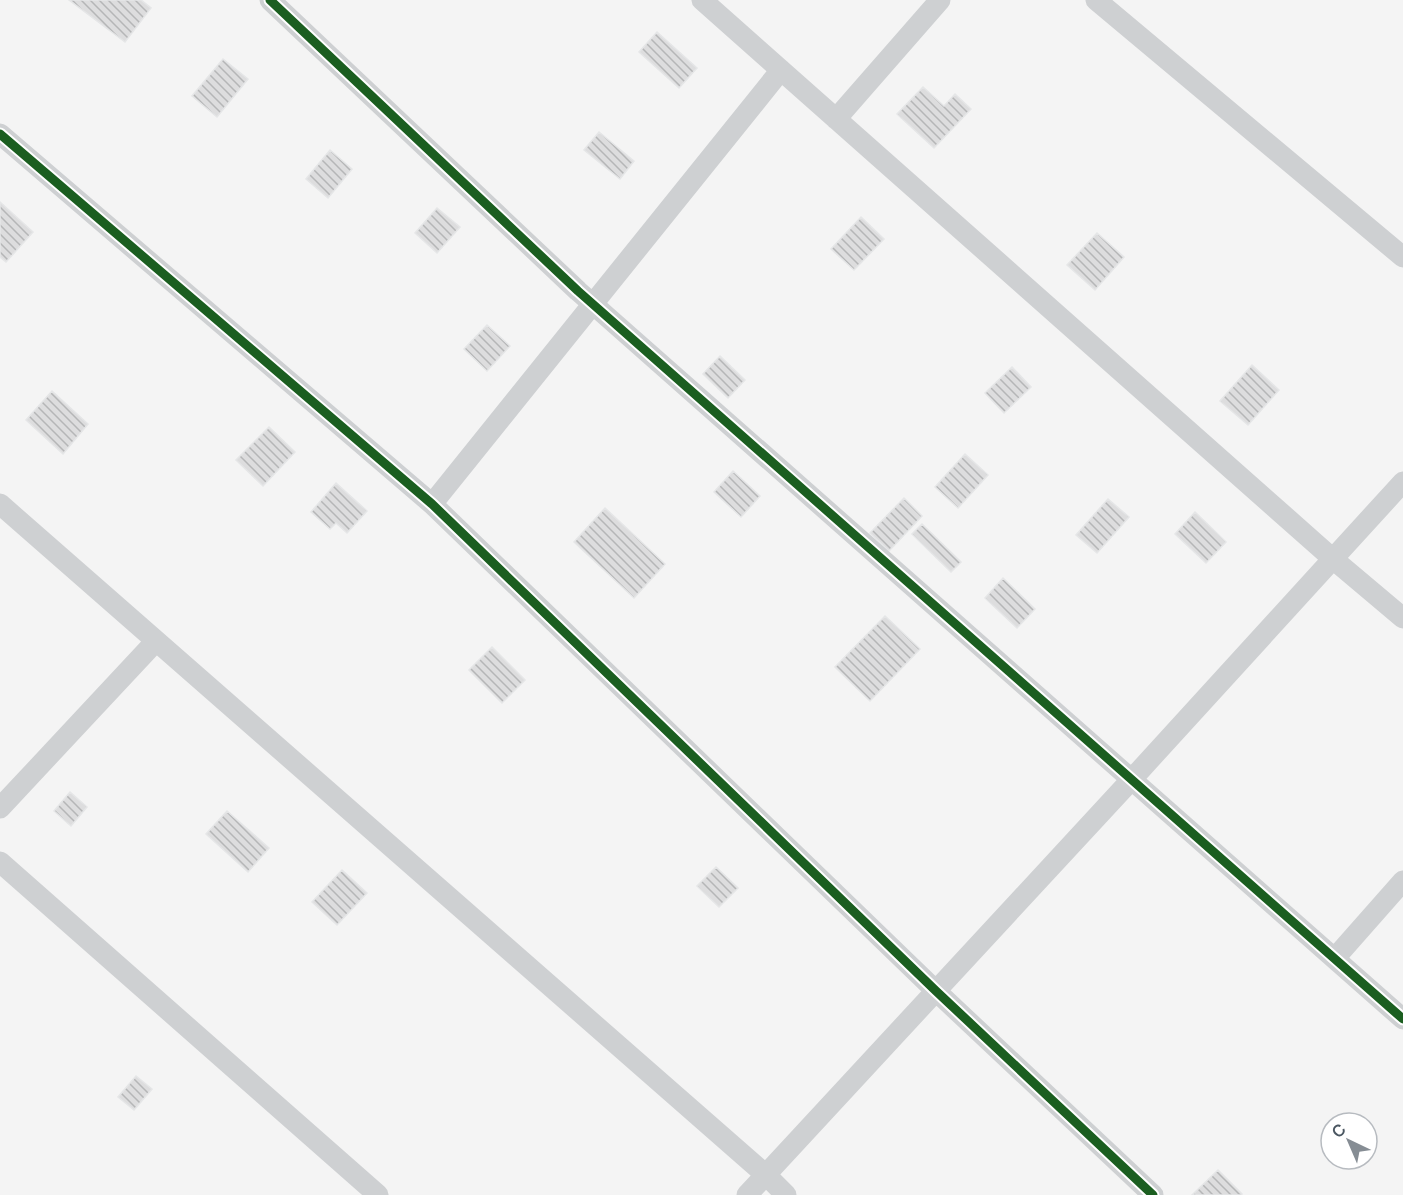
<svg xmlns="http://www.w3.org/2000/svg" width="1403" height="1195" font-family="Manrope,sans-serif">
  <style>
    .building { fill: url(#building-back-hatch); stroke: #e5e6e7; stroke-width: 1.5 }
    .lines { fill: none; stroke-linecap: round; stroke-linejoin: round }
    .minor { stroke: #ced0d2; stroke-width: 21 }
    .cycleway-casing { stroke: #fff; stroke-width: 13 }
    .cycleway { stroke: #1b5e20; stroke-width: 9 }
  </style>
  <defs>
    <pattern id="building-back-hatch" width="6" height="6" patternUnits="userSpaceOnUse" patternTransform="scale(1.5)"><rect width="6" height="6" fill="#ddddde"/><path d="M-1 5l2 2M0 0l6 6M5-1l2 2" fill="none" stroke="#b5b6b7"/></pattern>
  </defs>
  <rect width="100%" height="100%" fill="#f4f4f4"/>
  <path class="building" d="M69,0h72l10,8 -26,34z
    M657,32l40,36 -18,20 -40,-36z
    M223,59l25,20 -31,38 -25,-21z
    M923,87l21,19 11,-12 16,15 -37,39 -37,-34z
    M599,132l35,29 -14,18 -36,-29z
    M330,150l22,19 -24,29 -22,-19z
    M0,202l33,30 -27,30 -6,-5z
    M437,208l23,19 -23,26 -22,-20z
    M861,217l23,22 -30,31 -23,-21z
    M1097,233l27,24 -29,33 -28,-25z
    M487,325l23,21 -23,25 -23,-22z
    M720,356l25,24 -17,18 -25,-24z
    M1252,365l27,25 -31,35 -28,-24z
    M1012,367l19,20 -27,26 -19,-20z
    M52,391l36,33 -25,30 -37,-34z
    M269,427l26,25 -32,34 -27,-26z
    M965,454l23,21 -30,33 -23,-21z
    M733,471l27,25 -19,21 -27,-25z
    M336,483l31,28 -20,22 -11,-10 -6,6 -19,-17z
    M904,498l18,18 -33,35 -19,-18z
    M1108,499l21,18 -32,36 -21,-18z
    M605,508l60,56 -31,34 -60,-56z
    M1195,512l31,30 -20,21 -31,-29z
    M922,524l39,38 -10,10 -39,-38z
    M1003,578l32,31 -18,19 -32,-30z
    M885,616l35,33 -50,52 -35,-34z
    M492,647l33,33 -23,23 -33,-33z
    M70,792l17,15 -16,19 -17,-15z
    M227,811l42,37 -21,24 -42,-38z
    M716,867l22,21 -19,19 -22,-21z
    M342,870l25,23 -30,32 -25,-23z
    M136,1076l16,13 -18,21 -16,-13z
    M1218,1170l24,24 -1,1h-49z"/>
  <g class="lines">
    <path class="minor" d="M270,0l308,291 825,728
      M702,0l631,559 70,59
      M1096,0l307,257
      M836,119l104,-119
      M0,134l432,370 504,487 217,204
      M0,504l766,671 20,20
      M432,504l349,-434
      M0,808l156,-167
      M0,862l378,333
      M1335,958l68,-77
      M747,1195l385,-416 271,-297"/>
    <g class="cycleway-casing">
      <path id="cycleway" d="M270,0l308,291 825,728
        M0,134l432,370 504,487 217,204"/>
    </g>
    <use href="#cycleway" class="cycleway"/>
  </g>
  <g transform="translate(1349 1141) rotate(316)"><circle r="28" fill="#ffffff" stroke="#b7bbc0" stroke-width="1.5"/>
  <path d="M0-4.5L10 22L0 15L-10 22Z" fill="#868d94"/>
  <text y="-9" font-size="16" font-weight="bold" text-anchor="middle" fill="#4a5661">С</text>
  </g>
</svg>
